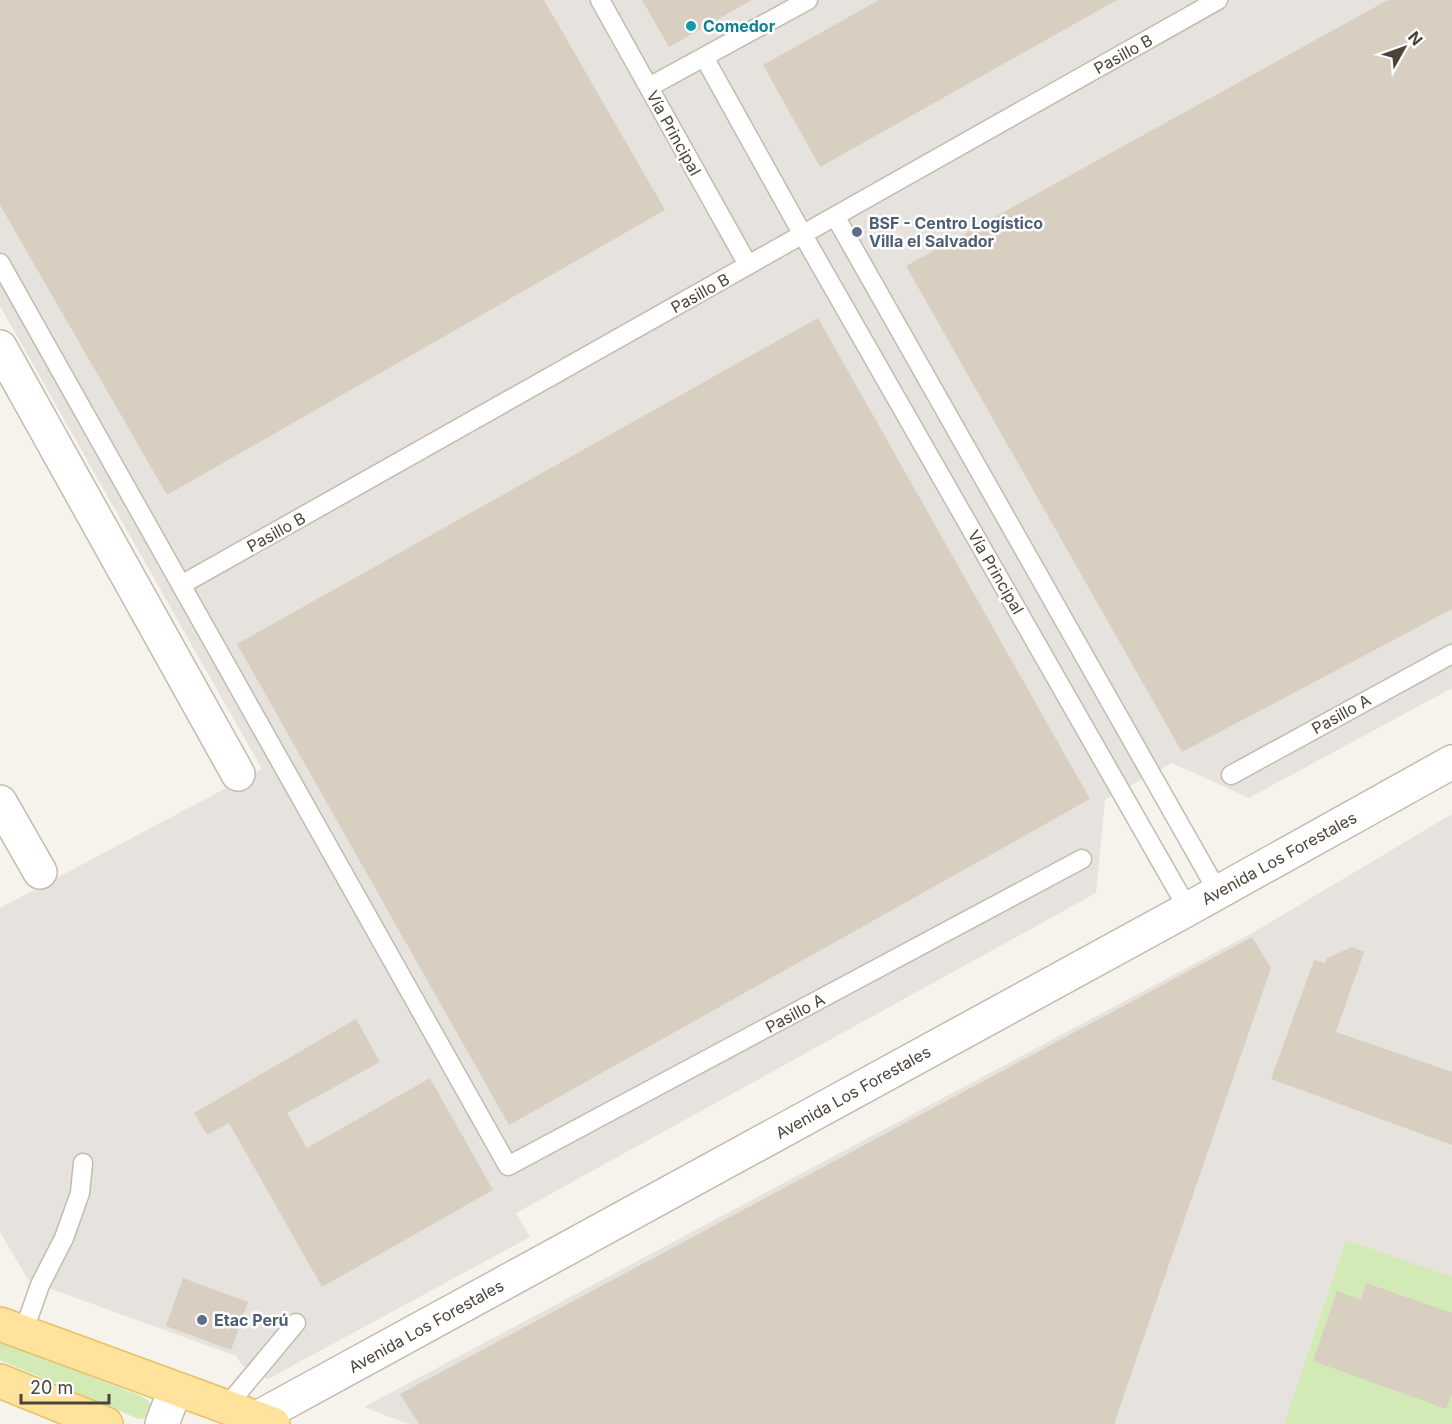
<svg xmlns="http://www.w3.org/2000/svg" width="1452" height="1424" font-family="Inter,sans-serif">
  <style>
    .industrial { fill: #e6e2dd }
    .green { fill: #d2eab5 }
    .building { fill: #d8cfc1 }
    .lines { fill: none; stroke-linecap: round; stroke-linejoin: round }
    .lane-casing { stroke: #c2bbae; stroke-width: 21 }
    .street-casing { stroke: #c2bbae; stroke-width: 36 }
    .primary-casing { stroke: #e6c16a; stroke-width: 36 }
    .lane { stroke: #fff; stroke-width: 18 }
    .street { stroke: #fff; stroke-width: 33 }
    .primary { stroke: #ffe39c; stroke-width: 33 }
    .culture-dot { fill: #0f9aa8; stroke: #fff; stroke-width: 2 }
    .service-dot { fill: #5c6f8a; stroke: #fff; stroke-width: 2 }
    .labels { text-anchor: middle; stroke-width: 5; stroke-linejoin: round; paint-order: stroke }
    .culture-label { font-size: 16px; font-weight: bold; fill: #0d838f; stroke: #fff; text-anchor: start }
    .street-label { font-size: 16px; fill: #4b4439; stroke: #fff }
    .service-label { font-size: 16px; font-weight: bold; fill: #4e5e75; stroke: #fff; text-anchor: start }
  </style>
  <rect width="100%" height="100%" fill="#f6f3ec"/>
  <path class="industrial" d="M0,0h1452v688l-203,110 -77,-35 -67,37 -9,93 -580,320 14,24 -262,142 -26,-14 -6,-9 -207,-75 -29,-49v-324l262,-139 -262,-463z
    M1452,814v610h-1044l-44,-17 890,-475z"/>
  <path class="green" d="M1346,1240l106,37v147h-168z
    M0,1341l141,55 8,5 3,5 -3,11 -8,2 -5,-1 -136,-58z"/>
  <path class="building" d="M0,0h544l121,210 -498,285 -167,-290z
    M642,0h110l-83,47z
    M879,0h238l-297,167 -57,-102z
    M1388,0h64v609l-270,143 -276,-486z
    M818,318l272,481 -581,326 -272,-481z
    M1252,937l19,31 -157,456h-695l-19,-30z
    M1352,947l12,5 -28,80 116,40v73l-181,-66 43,-119 11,3 2,-5z
    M356,1019l24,43 -93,51 20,35 123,-70 63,112 -171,97 -93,-164 -22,12 -13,-22z
    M183,1278l65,24 -17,48 -65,-24z
    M1366,1283l86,30v80l-6,16 -133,-48 24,-70 24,9z"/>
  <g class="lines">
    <g class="lane-casing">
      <path id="lane" d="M600,0l148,265
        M704,57l99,178 385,674
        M649,87l159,-87
        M835,216l383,676
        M0,263l508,903 574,-307
        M181,585l1037,-585
        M1231,775l221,-121
        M23,1333l17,-48 24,-47 16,-45 3,-30
        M226,1407l70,-84"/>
    </g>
    <g class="street-casing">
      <path id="street" d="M0,347l238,427
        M0,802l40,70
        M162,1424l13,-34
        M256,1424l1,-6 931,-509 264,-147"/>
    </g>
    <g class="primary-casing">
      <path id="primary" d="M0,1324l273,100
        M0,1381l106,43"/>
    </g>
    <use href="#lane" class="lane"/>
    <use href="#street" class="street"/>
    <use href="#primary" class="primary"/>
  </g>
  <circle class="culture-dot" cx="691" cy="26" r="6"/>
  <g class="service-dot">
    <circle cx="857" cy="232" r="6"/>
    <circle cx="202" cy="1320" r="6"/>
  </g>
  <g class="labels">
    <g class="culture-label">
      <text x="703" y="32">Comedor</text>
    </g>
    <g class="street-label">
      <text transform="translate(1123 54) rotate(-29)" y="6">Pasillo B</text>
      <text transform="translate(674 133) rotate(61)" y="6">Vía Principal</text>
      <text transform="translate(700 293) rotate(-29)" y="6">Pasillo B</text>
      <text transform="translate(276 532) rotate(-29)" y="6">Pasillo B</text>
      <text transform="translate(996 572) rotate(60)" y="6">Vía Principal</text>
      <text transform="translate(1341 714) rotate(-29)" y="6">Pasillo A</text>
      <text transform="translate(1279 858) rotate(-29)" y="6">Avenida Los Forestales</text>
      <text transform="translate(795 1013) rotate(-28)" y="6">Pasillo A</text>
      <text transform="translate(853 1092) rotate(-29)" y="6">Avenida Los Forestales</text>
      <text transform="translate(426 1326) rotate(-29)" y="6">Avenida Los Forestales</text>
    </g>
    <g class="service-label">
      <text x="869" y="229">BSF - Centro Logístico<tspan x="869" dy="18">Villa el Salvador</tspan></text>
      <text x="214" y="1326">Etac Perú</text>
    </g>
  </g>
  <g transform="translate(1404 48) rotate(50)" stroke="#ffffff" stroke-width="4.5" paint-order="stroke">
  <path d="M0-4.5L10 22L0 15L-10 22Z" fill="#4b4439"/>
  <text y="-9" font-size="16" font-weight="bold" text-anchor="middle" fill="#4b4439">N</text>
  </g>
  <path d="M21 1394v9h88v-9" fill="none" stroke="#4b4439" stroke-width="3"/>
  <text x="30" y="1394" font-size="18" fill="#4b4439" stroke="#ffffff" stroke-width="4.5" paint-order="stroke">20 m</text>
</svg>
